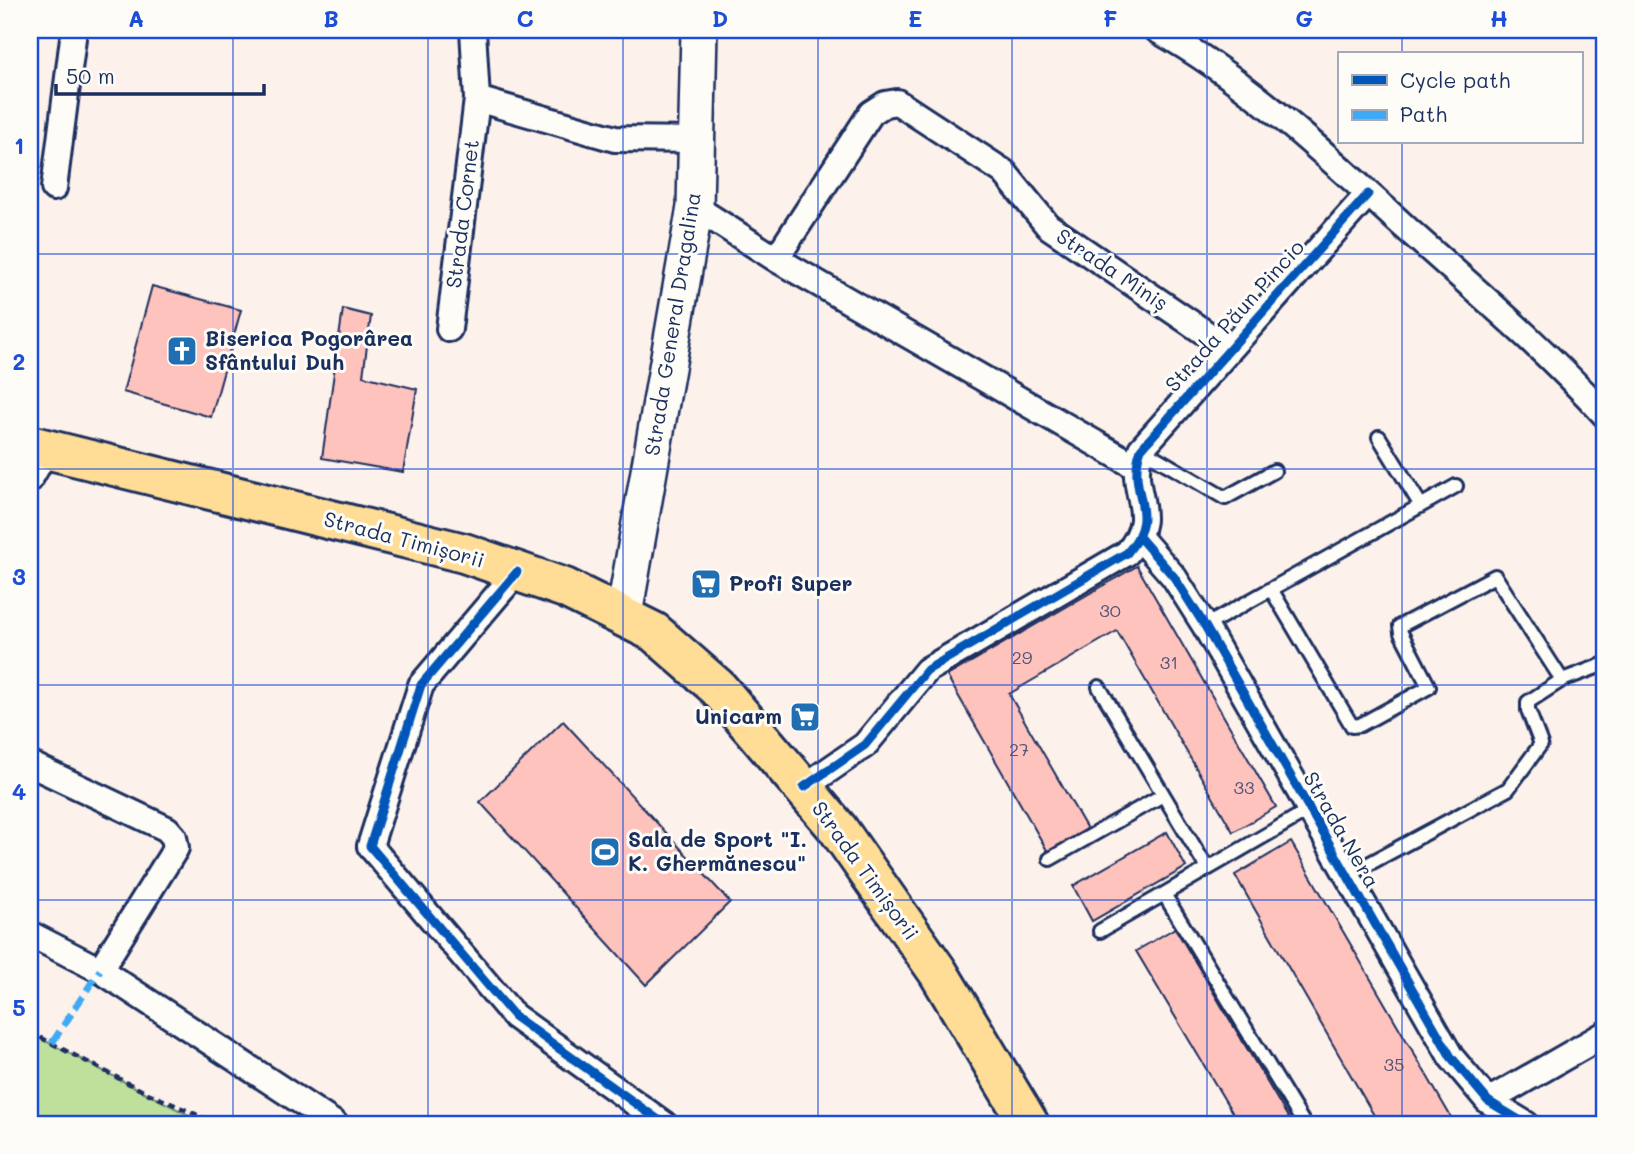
<svg xmlns="http://www.w3.org/2000/svg" width="1635" height="1154" font-family="Mali,sans-serif">
  <style>
    .green { fill: #bfe09a; stroke: #6d887c; stroke-width: 2 }
    .building { fill: #ffc3bd; stroke: #1b2f5e; stroke-width: 2 }
    .lines { fill: none; stroke-linecap: round; stroke-linejoin: round }
    .service-casing { stroke: #1b2f5e; stroke-width: 18 }
    .minor-casing { stroke: #1b2f5e; stroke-width: 30 }
    .secondary-casing { stroke: #1b2f5e; stroke-width: 40 }
    .primary-casing { stroke: #1b2f5e; stroke-width: 44 }
    .path { stroke: #1b2f5e; stroke-width: 4.5; stroke-dasharray: 7 5; stroke-linecap: butt }
    .service { stroke: #fdfcf7; stroke-width: 12 }
    .minor { stroke: #fdfcf7; stroke-width: 24 }
    .secondary { stroke: #fdfcf7; stroke-width: 35 }
    .primary { stroke: #ffdd96; stroke-width: 38 }
    .quiet { stroke: #3fa9f5; stroke-width: 7; stroke-dasharray: 14 7; stroke-linecap: butt }
    .cycleway-casing { stroke: #fdfcf7; stroke-width: 13 }
    .cycleway { stroke: #0057b8; stroke-width: 9 }
    .grid { fill: none; stroke: #1d4ed8; stroke-width: 2; stroke-opacity: 0.55 }
    .labels { text-anchor: middle; stroke-width: 6; stroke-linejoin: round; paint-order: stroke }
    .number-label { font-size: 18px; fill: #545476 }
    .street-label { font-size: 21px; fill: #1b2f5e; stroke: #fdfcf7 }
    .poi-label { font-size: 21px; font-weight: bold; fill: #1b2f5e; stroke: #fdfcf7; text-anchor: start }
    .neatline { fill: none; stroke: #1d4ed8; stroke-width: 2.5 }
    .grid-label { font-size: 23px; text-anchor: middle; font-weight: bold; fill: #1d4ed8 }
  </style>
  <rect width="100%" height="100%" fill="#fdf1eb"/>
  <filter id="ink" filterUnits="userSpaceOnUse"><feTurbulence type="fractalNoise" baseFrequency=".0143" numOctaves="2"/><feDisplacementMap in="SourceGraphic" scale="14" xChannelSelector="R" yChannelSelector="G"/><feConvolveMatrix kernelMatrix="1 2 1 2 8 2 1 2 1" color-interpolation-filters="sRGB"/></filter>
  <g filter="url(#ink)">
    <path class="green" d="M30,1033l176,91h-176z"/>
    <path class="building" d="M152,286l89,24 -30,107 -88,-25z
      M343,309l28,7 -8,60 54,13 -14,83 -81,-14z
      M1137,566l139,241 -43,25 -116,-201 -108,63 78,135 -39,23 -101,-176z
      M563,721l167,181 -84,83 -166,-183z
      M1167,832l19,35 -94,54 -19,-35z
      M1291,842l164,282h-76l-144,-249z
      M1175,928l117,196h-53l-103,-173z"/>
    <g class="lines">
      <g class="service-casing">
        <path id="service" d="M1379,437l41,67
          M1141,449l84,49 49,-27
          M1271,589l81,137 8,-1 69,-38 -28,-54 -1,-7 95,-50 67,104
          M1205,626l251,-140
          M1099,687l108,181
          M1050,859l113,-64
          M1348,875l160,-86 33,-45 -13,-34v-8l34,-22 43,-16
          M1100,931l64,-37
          M1304,1124l-140,-230 145,-84"/>
      </g>
      <g class="minor-casing">
        <path id="minor" d="M1157,30c93,52 171,127 250,199 67,60 137,119 198,186
          M477,99l138,40 82,1
          M54,188l20,-158
          M695,207l81,52 359,207
          M776,259l95,-146 14,-9 12,-2 107,70 44,54 181,123
          M449,329l28,-230 -4,-69
          M30,479l16,-28
          M1140,538l34,39 31,49 246,431 37,44 38,23
          M517,572l-96,113 -51,161 144,170 150,108
          M30,764l137,65 7,8 2,11 -76,122
          M804,787l61,-42 62,-75 200,-117c36,-42 -2,-59 14,-104l227,-255
          M30,934l70,36 235,154
          M1488,1101l117,-67"/>
      </g>
      <g class="secondary-casing">
        <path id="secondary" d="M624,615l71,-408 4,-177"/>
      </g>
      <g class="primary-casing">
        <path id="primary" d="M30,445l434,108 101,35 89,44 64,56 120,141 100,143 91,152"/>
      </g>
      <path class="path" d="M30,1032l113,59 75,33"/>
      <use href="#service" class="service"/>
      <use href="#minor" class="minor"/>
      <use href="#secondary" class="secondary"/>
      <use href="#primary" class="primary"/>
      <path class="quiet" d="M52,1043l48,-73"/>
      <g class="cycleway-casing">
        <path id="cycleway" d="M1140,538l34,39 31,49 246,431 37,44 38,23
          M517,572l-96,113 -51,161 144,170 150,108
          M804,787l61,-42 62,-75 200,-117c36,-42 -2,-59 14,-104l227,-255"/>
      </g>
      <use href="#cycleway" class="cycleway"/>
    </g>
  </g>
  <path class="grid" d="M233,30v1094M428,30v1094M623,30v1094M818,30v1094M1012,30v1094M1207,30v1094M1402,30v24M1402,142v982M30,254h1575M30,469h1575M30,685h1575M30,900h1575"/>
  <defs>
    <g id="church-square" transform="scale(1.575)"><rect x="-9" y="-9" width="18" height="18" rx="4" fill="#1f6fb2" stroke="#fdfcf7"/><path d="M-1.2-6h2.4v3.5h3.3v2.4h-3.3V6h-2.4V-.1h-3.3v-2.4h3.3Z" fill="#fff"/></g>
    <g id="supermarket-square" transform="scale(1.575)"><rect x="-9" y="-9" width="18" height="18" rx="4" fill="#1f6fb2" stroke="#fdfcf7"/><path d="M-6-5.5h2.5l.6 2H6L4.5 2H-2.5L-4.4-4H-6ZM-1.5 3.2a1.3 1.3 0 1 0 .1 0ZM3 3.2a1.3 1.3 0 1 0 .1 0Z" fill="#fff"/></g>
    <g id="stadium-square" transform="scale(1.575)"><rect x="-9" y="-9" width="18" height="18" rx="4" fill="#1f6fb2" stroke="#fdfcf7"/><path d="M0-5a6.5 5 0 1 0 0 10a6.5 5 0 1 0 0-10ZM-3.5-1.8h7v3.6h-7Z" fill="#fff"/></g>
  </defs>
  <g fill-rule="evenodd">
    <use href="#church-square" x="182" y="351"/>
    <use href="#supermarket-square" x="706" y="584"/>
    <use href="#supermarket-square" x="805" y="717"/>
    <use href="#stadium-square" x="605" y="852"/>
  </g>
  <g class="labels">
    <g class="number-label">
      <text x="1110" y="617">30</text>
      <text x="1022" y="664">29</text>
      <text x="1169" y="669">31</text>
      <text x="1019" y="756">27</text>
      <text x="1244" y="794">33</text>
      <text x="1394" y="1071">35</text>
    </g>
    <g class="street-label">
      <text transform="translate(463 214) rotate(-83)" y="7">Strada Cornet</text>
      <text transform="translate(1112 270) rotate(34)" y="7">Strada Miniș</text>
      <text transform="translate(1235 316) rotate(-48)" y="7">Strada Păun Pincio</text>
      <text transform="translate(673 324) rotate(-81)" y="7">Strada General Dragalina</text>
      <text transform="translate(404 540) rotate(15)" y="7">Strada Timișorii</text>
      <text transform="translate(1341 830) rotate(60)" y="7">Strada Nera</text>
      <text transform="translate(865 871) rotate(54)" y="7">Strada Timișorii</text>
    </g>
    <g class="poi-label">
      <text x="205" y="346">Biserica Pogorârea<tspan x="205" dy="24">Sfântului Duh</tspan></text>
      <text x="729" y="591">Profi Super</text>
      <text x="782" y="724" text-anchor="end">Unicarm</text>
      <text x="628" y="847">Sala de Sport "I.<tspan x="628" dy="24">K. Ghermănescu"</tspan></text>
    </g>
  </g>
  <rect width="1635" height="1154" fill="none" stroke="#fdfcf7" stroke-width="77"/>
  <rect x="1338" y="52" width="245" height="91" fill="#fdfcf7" stroke="#a3aaba" stroke-width="2"/>
  <rect x="1352" y="75" width="35" height="10" fill="#0057b8" stroke="#a3aaba" stroke-width="2"/>
  <text x="1400" y="88" font-size="21" fill="#1b2f5e">Cycle path</text>
  <rect x="1352" y="110" width="35" height="10" fill="#3fa9f5" stroke="#a3aaba" stroke-width="2"/>
  <text x="1400" y="122" font-size="21" fill="#1b2f5e">Path</text>
  <path d="M56 84v10h208v-10" fill="none" stroke="#1b2f5e" stroke-width="3.5"/>
  <text x="66" y="84" font-size="21" fill="#1b2f5e" stroke="#fdfcf7" stroke-width="5" paint-order="stroke">50 m</text>
  <rect x="38" y="38" width="1558" height="1078" class="neatline"/>
  <g class="grid-label">
    <text x="136" y="27">A</text>
    <text x="331" y="27">B</text>
    <text x="525" y="27">C</text>
    <text x="720" y="27">D</text>
    <text x="915" y="27">E</text>
    <text x="1110" y="27">F</text>
    <text x="1304" y="27">G</text>
    <text x="1499" y="27">H</text>
    <text x="19" y="154">1</text>
    <text x="19" y="370">2</text>
    <text x="19" y="585">3</text>
    <text x="19" y="800">4</text>
    <text x="19" y="1016">5</text>
  </g>
</svg>
